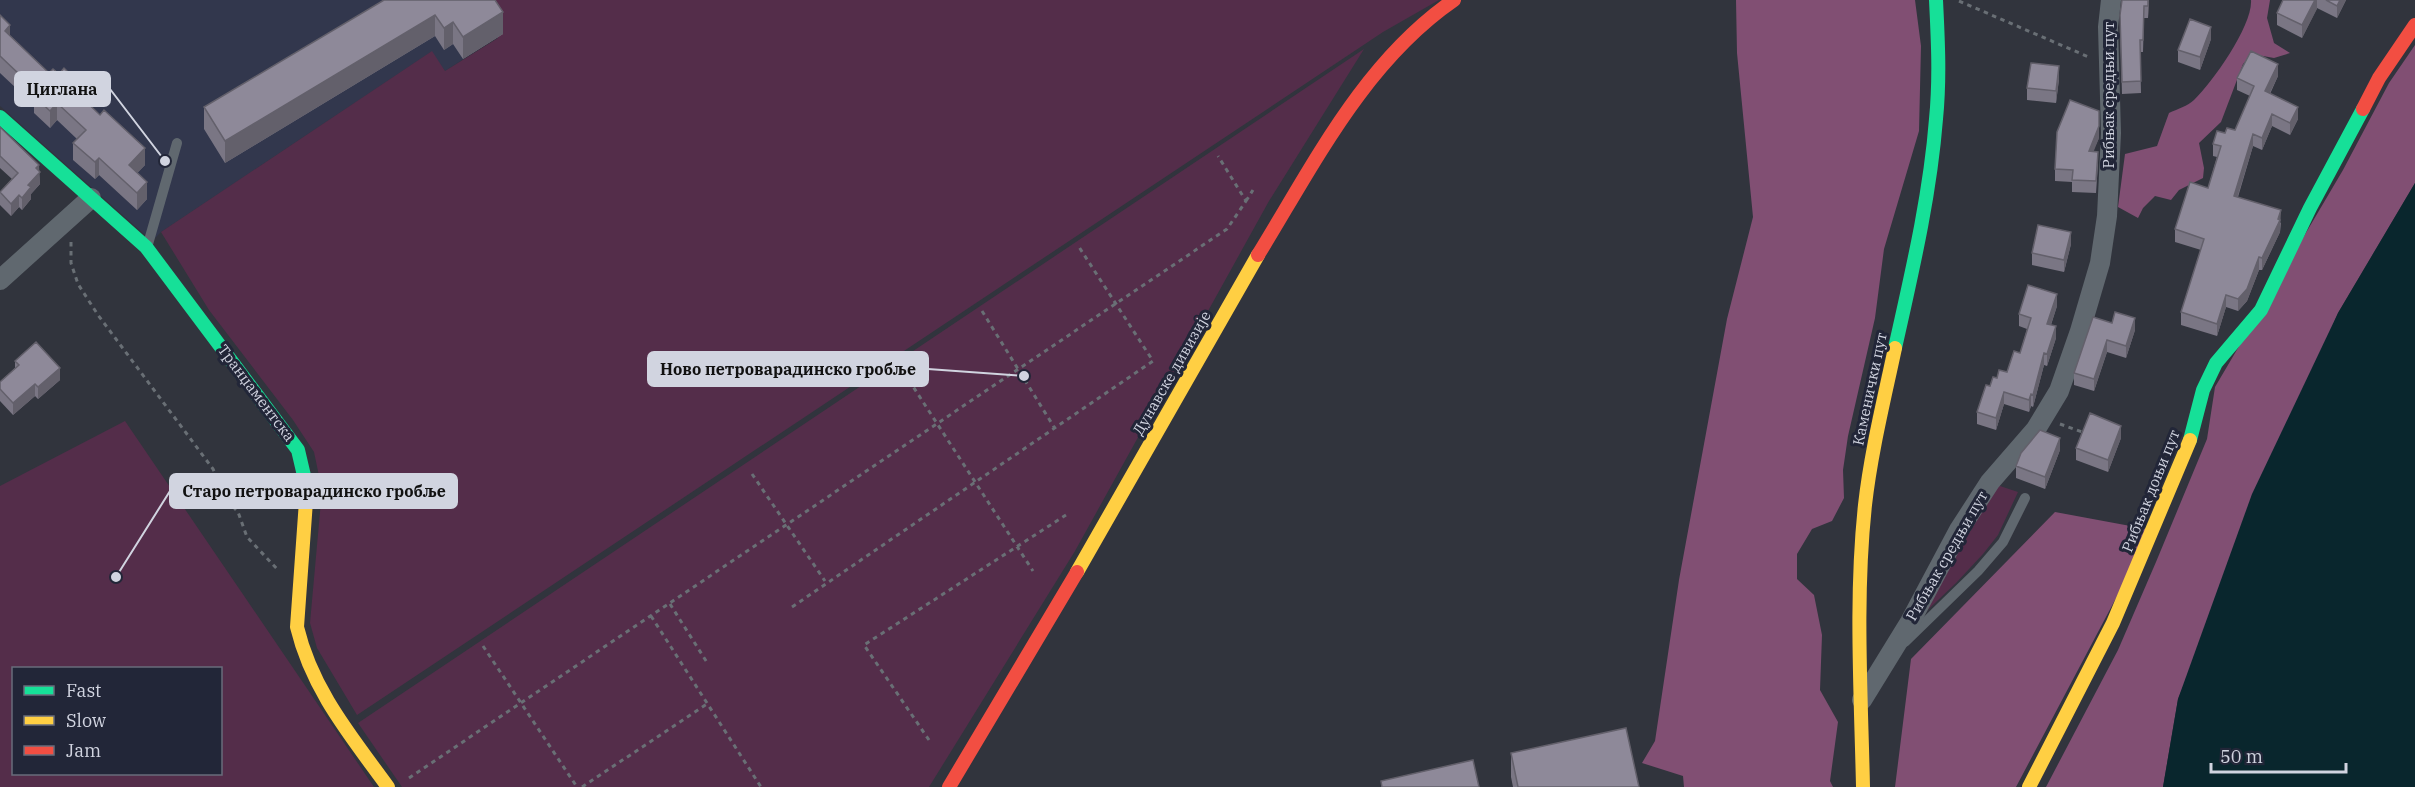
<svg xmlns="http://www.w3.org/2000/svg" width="2415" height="787" font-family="'IBM Plex Serif',serif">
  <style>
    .built { fill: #32374d }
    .green { fill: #542d4a; fill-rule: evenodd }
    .forest { fill: #814f73 }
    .water { fill: #09262d }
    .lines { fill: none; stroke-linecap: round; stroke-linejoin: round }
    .path { stroke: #696f75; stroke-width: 3; stroke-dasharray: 4.5 4.5; stroke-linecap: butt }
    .lane { stroke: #60686f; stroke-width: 10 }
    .street { stroke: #60686f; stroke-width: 20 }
    .fast { stroke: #16e098; stroke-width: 14 }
    .slow { stroke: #ffcf43; stroke-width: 14 }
    .jam { stroke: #f24e42; stroke-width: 14 }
    .wall { fill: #7a7684 }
    .shaded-wall { fill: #63606b }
    .building { fill: #8e8999; stroke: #63606b; stroke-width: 1.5 }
    .labels { text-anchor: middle; stroke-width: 6; stroke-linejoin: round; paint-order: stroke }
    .street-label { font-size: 15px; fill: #d1d4e0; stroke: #222638 }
    .leader { fill: none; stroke: #d1d4e0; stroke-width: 2 }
    .callout-dot { fill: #d1d4e0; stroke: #222638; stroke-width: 2 }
    .callout { fill: #d1d4e0; stroke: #d1d4e0; stroke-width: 2 }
    .callout-label { font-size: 16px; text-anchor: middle; font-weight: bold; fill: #111 }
  </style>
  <rect width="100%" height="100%" fill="#31343d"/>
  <path class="built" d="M0,0h475l23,37 -53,34 -14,-19 -270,180 -9,9 -152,-135z"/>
  <path class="green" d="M475,0h964l-56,32 -1026,683 -40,-67 -7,-25 12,-133 -8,-38 -21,-32 -84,-110 -48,-78 271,-181 13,20 53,-33z
    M1364,49l-95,152 -194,350 -146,236h-527l-44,-64z
    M125,421l249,366h-374v-301zM14,668h206v106h-206z
    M1997,485l21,7 -20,43 -15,19 -27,29 -41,39z"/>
  <path class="forest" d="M1736,0h179l6,46 -2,85 -35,118 -9,69 -27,118 -5,34 1,28 -12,23 -20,8 -15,25v25l17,16 8,40 -2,55 18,32 -8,59 3,6h-149l-1,-11 -41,-13 13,-22 24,-161 48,-261 26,-102 -16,-164z
    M2251,0h19l-3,18 7,25 16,10 -16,5 -22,-4 -9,10 -22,58 -22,21 5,25 -1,10 -24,12 -8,10 -16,-4 -12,12 -5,10 -20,-11 7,-53 32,-8 12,-33c8,-4 19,-7 25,-13 19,-18 59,-75 57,-100z
    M2415,45v138l-77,130 -160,386 -15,88h-117l72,-137 38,-88 51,-123 8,-52 128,-217 46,-87z
    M2055,512l97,18 -136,257h-121l16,-128z"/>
  <path class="water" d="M2415,183v604h-252l15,-88 74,-205 86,-181z"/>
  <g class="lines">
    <path class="path" d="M1959,1l132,57
      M1246,201l7,-11
      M71,242v21l7,21 20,31 115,154 16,33 9,10 9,25 32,34
      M982,311l72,116
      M899,365l134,206
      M2060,424l25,9
      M752,474l73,107
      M670,604l38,60
      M792,607l361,-246 -74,-114
      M651,616l110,171
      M483,646l94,141
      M929,740l-65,-95 202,-130
      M409,778l818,-549 19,-28 -28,-45
      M582,787l125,-83"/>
    <path class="lane" d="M148,244l29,-101
      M1905,642l73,-71 25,-29 22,-44"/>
    <path class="street" d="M0,280l91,-82
      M1862,700l48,-78 49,-92 31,-48 46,-53 23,-38 21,-60 20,-68 7,-47 4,-83 -3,-106 3,-27"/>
    <path class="fast" d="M0,117l146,130 152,203 7,30
      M1895,348c17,-76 35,-152 41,-229 4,-40 2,-79 0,-119
      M2190,440l13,-50 13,-27 45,-53 49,-102 53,-99"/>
    <path class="slow" d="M305,480l2,7 -10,140c15,63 54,109 91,160
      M1077,572l181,-317
      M1863,787c-2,-94 -8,-189 2,-282 6,-53 19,-105 30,-157
      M2029,787l84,-164 77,-183"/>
    <path class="jam" d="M2363,109l16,-31 36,-53
      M1258,255c56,-91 106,-193 196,-255
      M949,787l128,-215"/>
  </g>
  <path class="wall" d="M384,0l119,34 -40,25 -10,-15 -9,6 -9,-14 -210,127 -21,-34v-22z
    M2122,0h27l-1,18h-4l-1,34h-3l1,41 -19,1 -2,-67z
    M2283,0h63l-9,18 -20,-10 -15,30 -25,-13v-12z
    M0,15l10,21 39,37 32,23 64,69 -8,8 10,26 -10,11 -38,-35 -4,4 -22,-19v-17l4,-4 -20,-19 -7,8 -16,-15v-8l-34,-32z
    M2211,39l-11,31 -22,-8v-12z
    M2278,76l-8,18 28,25 -8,16 -18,-9 -10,24 -9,-4 -15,51 43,26 -1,9 -18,38h-3l-12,31 -9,10 -12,-4 -9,29 -36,-11v-13l20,-62 -26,-8v-13l33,-41 9,-31 -4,-1v-12l12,-11 10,-3 15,-34 -13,-6v-12z
    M2059,79l-3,24 -29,-3v-12z
    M0,127l39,44 1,13 -9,10v5l-9,11 -3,-3 -8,9 -11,-11v-13l12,-13 -12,-11z
    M2099,138l-6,13 5,13 -2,29 -24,-1v-10l-17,-1v-12z
    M2071,244l-7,28 -32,-7v-12z
    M2057,306l-6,19 5,13 -9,28 -3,-1 -11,42 -2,-1 -2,6 -25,-8 -8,26 -19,-6v-12l13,-26 7,-8 10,-6 13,-19 7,-24 -8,-3v-12z
    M2093,317l42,13 -9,28 -19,-6 -13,39 -20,-6v-12z
    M15,361l45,19 -22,19 -3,-3 -22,19 -13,-14v-19l15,-14z
    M2121,438l-13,34 -32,-12v-12z
    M2060,450l-15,39 -29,-11v-12z
    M1511,753l128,34h-126l-2,-10z"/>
  <path class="shaded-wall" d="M2148,0h1l-1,18z
    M2315,0h2v9l-15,29v-13z
    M2340,0h6l-9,18v-12z
    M503,12v22l-40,25v-22z
    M435,15v21l-210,127v-22z
    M453,22v22l-9,6v-22z
    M10,25v17l-5,-11z
    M2211,27v12l-11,31v-13z
    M2278,64v12l-13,27v-12z
    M2059,66v13l-3,24v-12z
    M81,85v17l-6,-11z
    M57,103v17l-7,8v-17z
    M2298,107v12l-8,16v-12z
    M2272,114v12l-10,24v-12z
    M2099,126v12l-10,25v-12z
    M2253,134v12l-19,62v-12z
    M145,148v17l-16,17v-17z
    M99,158v17l-4,4v-17z
    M39,165l1,19 -9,10v5l-9,11v-12l14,-30z
    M147,182v17l-10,11v-17z
    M19,195v12l-8,9v-12z
    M2281,210l-1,22 -18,38v-12l16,-39z
    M2071,232v12l-7,28v-12z
    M2259,257v13l-12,31 -9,10v-12z
    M2057,294v12l-10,30v-12z
    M2226,295v12l-9,29v-12z
    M2135,318v12l-9,28v-12z
    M2056,326v12l-9,28v-12z
    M2107,340v12l-13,39v-12z
    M2044,353v12l-11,42v-12z
    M60,368v12l-22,19v-12z
    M35,384v12l-22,19v-12z
    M2004,392v12l-8,26v-12z
    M2031,394v12l-2,6v-12z
    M2121,426v12l-13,34v-12z
    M2060,438v12l-15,39v-12z"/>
  <path class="building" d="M384,0h111l8,12 -40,25 -10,-15 -9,6 -9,-13 -210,126 -21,-34z
    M2122,0h26v6h-4l-1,34h-3l1,41 -19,1 -2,-67z
    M2283,0h32l-13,25 -25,-12z
    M2326,0h14l-3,6z
    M0,15l10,10 -5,6 44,42 4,-4 6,5 5,-6 17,17 -6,6 25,24 4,-5 41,38 -16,17 18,17 -10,11 -38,-35 -4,4 -22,-19 13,-13 -29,-27 -7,8 -16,-15 4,-4 -38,-36z
    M2190,19l21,8 -11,30 -22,-7z
    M2251,51l27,13 -13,27 33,16 -8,16 -18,-9 -10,24 -9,-4 -19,62 47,14 -3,9 2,1 -18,38 -3,-1 -12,32 -9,10 -12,-4 -9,29 -36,-12 23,-73 -29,-10 15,-47 18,6 13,-42 -8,-2 4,-13 8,2 2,-5 8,2 19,-44 -17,-8z
    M2031,63l28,3 -3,25 -29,-3z
    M2070,100l29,11v15l-10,25 9,1 -2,29 -24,-1 1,-10 -18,-1 2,-37z
    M0,127l39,38 -3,3 4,4 -12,13 3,2 -9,11 -3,-3 -8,9 -11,-12 18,-19 -18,-17z
    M2038,225l33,7 -7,28 -32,-7z
    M2028,285l29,9 -10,30 9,2 -9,28 -3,-1 -11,42 -2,-1 -2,6 -25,-8 -8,26 -19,-6 9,-27 4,1 3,-9 4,1 2,-8 8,2 7,-21 6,2 11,-35 -12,-4z
    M2115,312l20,6 -9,28 -19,-6 -13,39 -20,-6 19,-56 19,6z
    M36,342l24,26 -22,19 -3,-3 -22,19 -13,-14v-7l19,-17 -4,-4z
    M2090,413l31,13 -13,34 -32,-12z
    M2040,430l20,8 -15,39 -29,-11 5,-13z
    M1626,728l13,59h-121l-7,-34z
    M1473,760l6,27h-97l-1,-6z"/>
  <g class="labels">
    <g class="street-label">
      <text transform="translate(2109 95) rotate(-90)" y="5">Рибњак средњи пут</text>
      <text transform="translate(1172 373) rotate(-60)" y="5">Дунавске дивизије</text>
      <text transform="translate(1870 389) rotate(-78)" y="5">Каменички пут</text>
      <text transform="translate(256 393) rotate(53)" y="5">Транџаментска</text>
      <text transform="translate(2151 491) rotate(-68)" y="5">Рибњак доњи пут</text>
      <text transform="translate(1947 556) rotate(-60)" y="5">Рибњак средњи пут</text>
    </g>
  </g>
  <path class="leader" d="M165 161L110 89M1024 376L928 369M116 577L170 491"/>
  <g class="callout-dot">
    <circle cx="165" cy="161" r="6"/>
    <circle cx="1024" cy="376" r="6"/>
    <circle cx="116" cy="577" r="6"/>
  </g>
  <g class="callout">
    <rect x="15" y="72" width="95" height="34" rx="6"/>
    <rect x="648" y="352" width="280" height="34" rx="6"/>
    <rect x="170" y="474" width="287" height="34" rx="6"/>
  </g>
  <g class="callout-label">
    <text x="62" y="95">Циглана</text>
    <text x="788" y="375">Ново петроварадинско гробље</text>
    <text x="314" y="497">Старо петроварадинско гробље</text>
  </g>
  <rect x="12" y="667" width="210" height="108" fill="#222638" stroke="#686c7b" stroke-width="1.5"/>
  <rect x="24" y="686" width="30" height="9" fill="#16e098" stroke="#686c7b" stroke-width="1.5"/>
  <text x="66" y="697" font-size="18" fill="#d1d4e0">Fast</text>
  <rect x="24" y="716" width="30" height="9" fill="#ffcf43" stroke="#686c7b" stroke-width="1.5"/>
  <text x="66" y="727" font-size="18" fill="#d1d4e0">Slow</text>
  <rect x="24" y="746" width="30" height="9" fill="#f24e42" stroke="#686c7b" stroke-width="1.5"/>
  <text x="66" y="757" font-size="18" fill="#d1d4e0">Jam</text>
  <path d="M2211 763v9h135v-9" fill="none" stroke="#d1d4e0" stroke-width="3"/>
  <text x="2220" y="763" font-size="18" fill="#d1d4e0" stroke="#222638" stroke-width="4.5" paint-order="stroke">50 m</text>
</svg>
